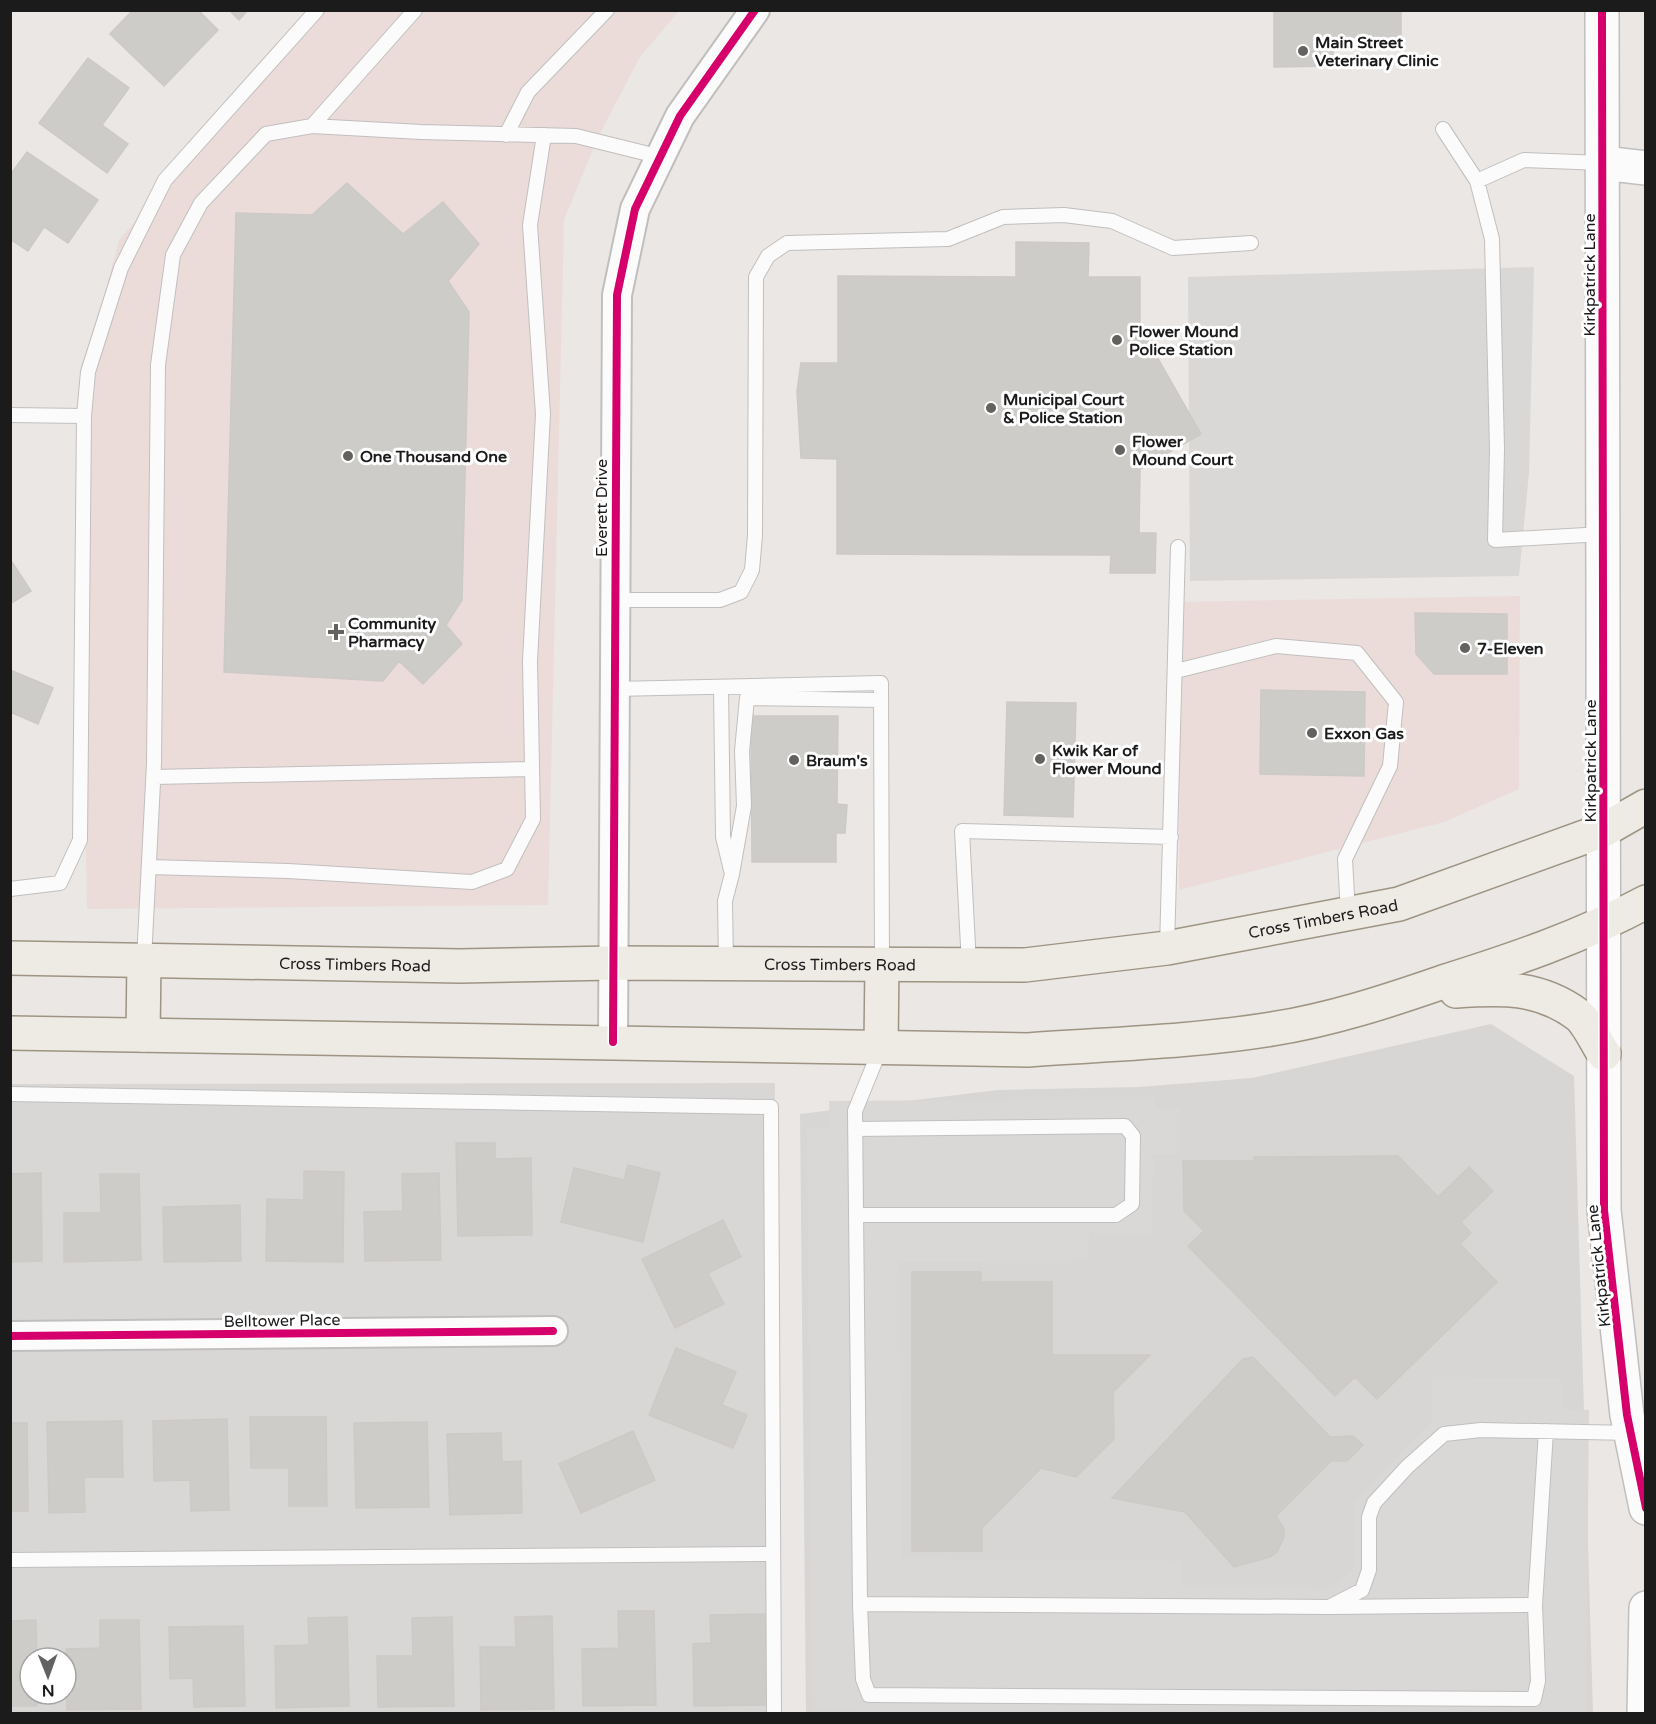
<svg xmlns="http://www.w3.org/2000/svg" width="1656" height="1724" font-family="'Varela Round',sans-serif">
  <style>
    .residential { fill: #d9d7d5; fill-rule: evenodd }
    .commercial { fill: #ebdcda }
    .religious { fill: #d8d6d5 }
    .parking { fill: #dad8d7 }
    .building { fill: #ceccc9; stroke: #cdc9c6; stroke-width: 1.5 }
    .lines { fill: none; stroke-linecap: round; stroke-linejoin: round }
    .service-casing { stroke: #c1bfbe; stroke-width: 16 }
    .minor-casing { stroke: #c1bfbe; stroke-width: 32 }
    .tertiary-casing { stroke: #c1bfbe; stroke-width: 36 }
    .primary-casing { stroke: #9e9483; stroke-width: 36 }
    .service { stroke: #fcfbfb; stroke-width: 14 }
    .minor { stroke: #fcfbfb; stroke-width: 28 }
    .tertiary { stroke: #fcfbfb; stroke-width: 33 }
    .primary { stroke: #eeeae4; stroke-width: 33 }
    .cycleway-casing { stroke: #fff; stroke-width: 11 }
    .cycleway { stroke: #d6006c; stroke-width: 8 }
    .poi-dot { fill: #636261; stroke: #fff; stroke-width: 2 }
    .labels { text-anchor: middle; stroke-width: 6; stroke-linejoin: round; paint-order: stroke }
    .poi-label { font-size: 16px; font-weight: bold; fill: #1b1b1b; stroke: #fff; text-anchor: start }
    .street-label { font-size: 16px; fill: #1b1b1b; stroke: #fff }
  </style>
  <rect width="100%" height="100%" fill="#eae7e4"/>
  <path class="residential" d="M775,1083l-9,630h-755l-1,-629zM30,1658h36v36h-36z"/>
  <path class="commercial" d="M318,11h361l-39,46 -42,80 -34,83 -16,685 -461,4 -9,-486 19,-99 22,-84z
    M1520,596l-1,193 -75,33 -265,68 1,-194 -6,-94z"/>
  <path class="religious" d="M1491,1024l83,52 19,637h-787l-6,-599 198,-24 141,-3 113,-9z"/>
  <path class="parking" d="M1534,267l-5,206 -10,103 -329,5 -2,-304z
    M1154,1099l1,10h25l-1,44 -26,1 -1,79h-63l-1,27 -189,2 4,297 279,2v26l151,1 20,-19v-65l79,-83v-44l129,1v31l28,1 -3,303 -774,-2 -5,-583h23l-1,-27z"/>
  <path class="building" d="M133,10h65l20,20 -54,56 -54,-52z
    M229,10h19l-9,10z
    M1274,10h127v27h-68v29l-59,1z
    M88,58l41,30 -27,37 26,19 -21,29 -68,-50z
    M27,152l71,48 -30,43 -24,-16 -16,24 -18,-12v-64z
    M347,183l56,51 40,-32 36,42 -31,37 21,31 -7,288 -16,25 16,19 -39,40 -24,-23 -16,20 -159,-9 12,-459 76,2z
    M1016,242l73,1 -1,34h52v50l61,107 -61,35 -1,64h17l-1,40h-45l1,-18 -274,-1v-95l-36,-1 -4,-67 4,-28h37v-87l178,1z
    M10,559l21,32 -21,13z
    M1415,613l92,1v60h-73l-18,-20z
    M10,670l43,18 -15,36 -28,-12z
    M1261,690l104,2 -1,84 -104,-2z
    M1007,702l69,1 -3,114 -69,-2z
    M751,716h87l-1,88 10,1 -2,28h-9v29h-84z
    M456,1143h39v16l36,-1 1,77 -74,1z
    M1398,1156l40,41 31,-30 24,24 -32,31 10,11 -11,11 37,38 -120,117 -22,-22 -20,19 -147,-150 16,-15 -20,-20 -1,-50h71v-4z
    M628,1165l32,8 -17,69 -82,-20 13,-54 50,12z
    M304,1171l40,1 -1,90 -77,-1 1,-62 37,1z
    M41,1173l1,88 -32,1v-88z
    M439,1173l2,87 -76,1 -1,-49 39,-1 -1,-37z
    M100,1174h39l2,86 -77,2v-49h37z
    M240,1205l1,56 -77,1 -1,-55z
    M723,1220l18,37 -33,16 16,31 -49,24 -33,-69z
    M912,1272h69v10h71v73h98l-37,37 1,47 -38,38 -35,-9 -59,60v23h-70z
    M676,1348l60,24 -14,33 25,10 -14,33 -84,-33z
    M1253,1357l77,80 23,-1 10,9 -16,16h-16l-55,55 8,13v8l-7,15 -7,5 -36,10 -49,-55 -73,-14 131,-139z
    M250,1417h76l1,89h-38v-38h-38z
    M227,1419l2,91 -38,1 -1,-31 -36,1 -1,-60z
    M122,1421l1,56h-39l1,35 -36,1 -2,-91z
    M427,1422l2,85 -73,1 -2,-85z
    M10,1423h17l1,88h-18z
    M633,1431l22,49 -74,33 -22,-49z
    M501,1433l1,29 19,-1 1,52 -72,2 -3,-81z
    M618,1611h36l2,94 -73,1 -1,-57 37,-1z
    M767,1614l2,91 -75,1 -1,-62 18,-1 -1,-28z
    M552,1616l2,93 -73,1 -1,-63h36l-1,-30z
    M347,1617l2,89 -73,2 -1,-62 34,-1 -1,-27z
    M452,1617l2,89 -76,1 -1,-51h36l-1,-38z
    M36,1620l1,38h-7v36h7v12h-27v-85z
    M100,1620h39l2,89 -74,1 -1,-61 34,-1z
    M243,1626l2,80 -51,1 -1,-29 -23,1 -1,-52z"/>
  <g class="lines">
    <g class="service-casing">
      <path id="service" d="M312,126l103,-116
        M1443,129l34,52
        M506,135l22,-43 79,-82
        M1603,163l-79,-3 -47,21 15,58 5,210 -2,91 108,-6
        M10,415l74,1
        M614,600h106l21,-8 11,-22 3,-35 1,-258 12,-21 19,-13 161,-4 55,-22 61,-2 48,6 61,27 78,-5
        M1176,671l100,-25 81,7 39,49 -6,64 -45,93 3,54
        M721,687l2,150 9,37 -7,27 1,62
        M614,689l267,-6 1,281
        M154,777l378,-8
        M149,867l139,4 184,11 35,-13 26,-50 -3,-158 13,-247 -13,-189 14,-90
        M732,874l12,-68 -2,-55 5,-53 134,2
        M10,889l50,-6 20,-43 4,-424 4,-44 33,-104 44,-88 152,-170
        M1167,948l11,-401
        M144,960l10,-197 4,-398 15,-110 28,-52 65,-69 46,-8 109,6 155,4 85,21
        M969,965l-7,-134 209,6
        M881,1047l-26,64 5,493 3,75 6,16 665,4 4,-18 -3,-76 11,-174
        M10,1094l761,13 3,607
        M855,1129l270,-3 8,10 -1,68 -16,11h-260
        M10,1560l761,-6
        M860,1604l469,3 206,-2
        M1331,1606l31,-16 7,-20v-53l5,-14 33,-36 37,-33 37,-4 150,3"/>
    </g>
    <g class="minor-casing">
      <path id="minor" d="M613,1042l4,-747 18,-86 45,-93 75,-106
        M10,1336l543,-5"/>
    </g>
    <g class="tertiary-casing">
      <path id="tertiary" d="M1602,10l2,1200 23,205 19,93
        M1603,163l43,5
        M1644,1714l2,-106"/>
    </g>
    <g class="primary-casing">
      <g id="primary">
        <path id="s1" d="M10,958l450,8 153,-3 412,2 142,-17 232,-44 205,-74 42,-24"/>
        <path d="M1456,991c45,-3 83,-5 122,24 10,8 18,27 26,39"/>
        <path d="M10,1033l1018,17c82,-6 163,-8 244,-21 58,-9 116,-28 171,-47 70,-22 138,-45 203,-80"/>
        <path d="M143,1035l1,-74"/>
        <path d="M881,1047l1,-83"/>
      </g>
    </g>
    <use href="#service" class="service"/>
    <use href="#minor" class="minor"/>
    <use href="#tertiary" class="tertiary"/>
    <use href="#primary" class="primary"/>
    <g class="cycleway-casing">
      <path id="cycleway" d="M1602,10l2,1200 23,205 19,93
        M613,1042l4,-747 18,-86 45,-93 75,-106
        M10,1336l543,-5"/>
    </g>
    <use href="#cycleway" class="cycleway"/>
  </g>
  <g class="poi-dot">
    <circle cx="1303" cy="51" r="6"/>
    <circle cx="1117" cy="340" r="6"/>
    <circle cx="991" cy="408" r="6"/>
    <circle cx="1120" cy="450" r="6"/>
    <circle cx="348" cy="456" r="6"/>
    <path d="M333 623h6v6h6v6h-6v6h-6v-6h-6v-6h6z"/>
    <circle cx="1465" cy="648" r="6"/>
    <circle cx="1312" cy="733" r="6"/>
    <circle cx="1040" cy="759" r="6"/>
    <circle cx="794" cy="760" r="6"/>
  </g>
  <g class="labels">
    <g class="poi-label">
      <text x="1315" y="48">Main Street<tspan x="1315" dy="18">Veterinary Clinic</tspan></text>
      <text x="1129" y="337">Flower Mound<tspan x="1129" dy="18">Police Station</tspan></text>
      <text x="1003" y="405">Municipal Court<tspan x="1003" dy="18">&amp; Police Station</tspan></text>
      <text x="1132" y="447">Flower<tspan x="1132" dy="18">Mound Court</tspan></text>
      <text x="360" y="462">One Thousand One</text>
      <text x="348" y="629">Community<tspan x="348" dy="18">Pharmacy</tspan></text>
      <text x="1477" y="654">7-Eleven</text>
      <text x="1324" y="739">Exxon Gas</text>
      <text x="1052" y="756">Kwik Kar of<tspan x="1052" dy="18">Flower Mound</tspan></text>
      <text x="806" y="766">Braum's</text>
    </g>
    <g class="street-label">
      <text transform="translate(1589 275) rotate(-90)" y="6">Kirkpatrick Lane</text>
      <text transform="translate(601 508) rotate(-90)" y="6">Everett Drive</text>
      <text transform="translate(1590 761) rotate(-90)" y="6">Kirkpatrick Lane</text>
      <text dy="6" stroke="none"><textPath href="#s1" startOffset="1317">Cross Timbers Road</textPath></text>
      <text dy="6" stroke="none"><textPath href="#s1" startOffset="345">Cross Timbers Road</textPath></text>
      <text dy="6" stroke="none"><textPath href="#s1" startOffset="830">Cross Timbers Road</textPath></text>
      <text transform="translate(1598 1266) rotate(-96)" y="6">Kirkpatrick Lane</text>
      <text transform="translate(282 1320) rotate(-1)" y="6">Belltower Place</text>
    </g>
  </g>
  <rect width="1656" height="1724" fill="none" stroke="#1b1b1b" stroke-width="24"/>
  <g transform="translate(48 1676) rotate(179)"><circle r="28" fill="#ffffff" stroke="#a4a4a4" stroke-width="1.5"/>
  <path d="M0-4.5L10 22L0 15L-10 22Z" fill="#636261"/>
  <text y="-9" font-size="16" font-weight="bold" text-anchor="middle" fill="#1b1b1b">N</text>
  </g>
</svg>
